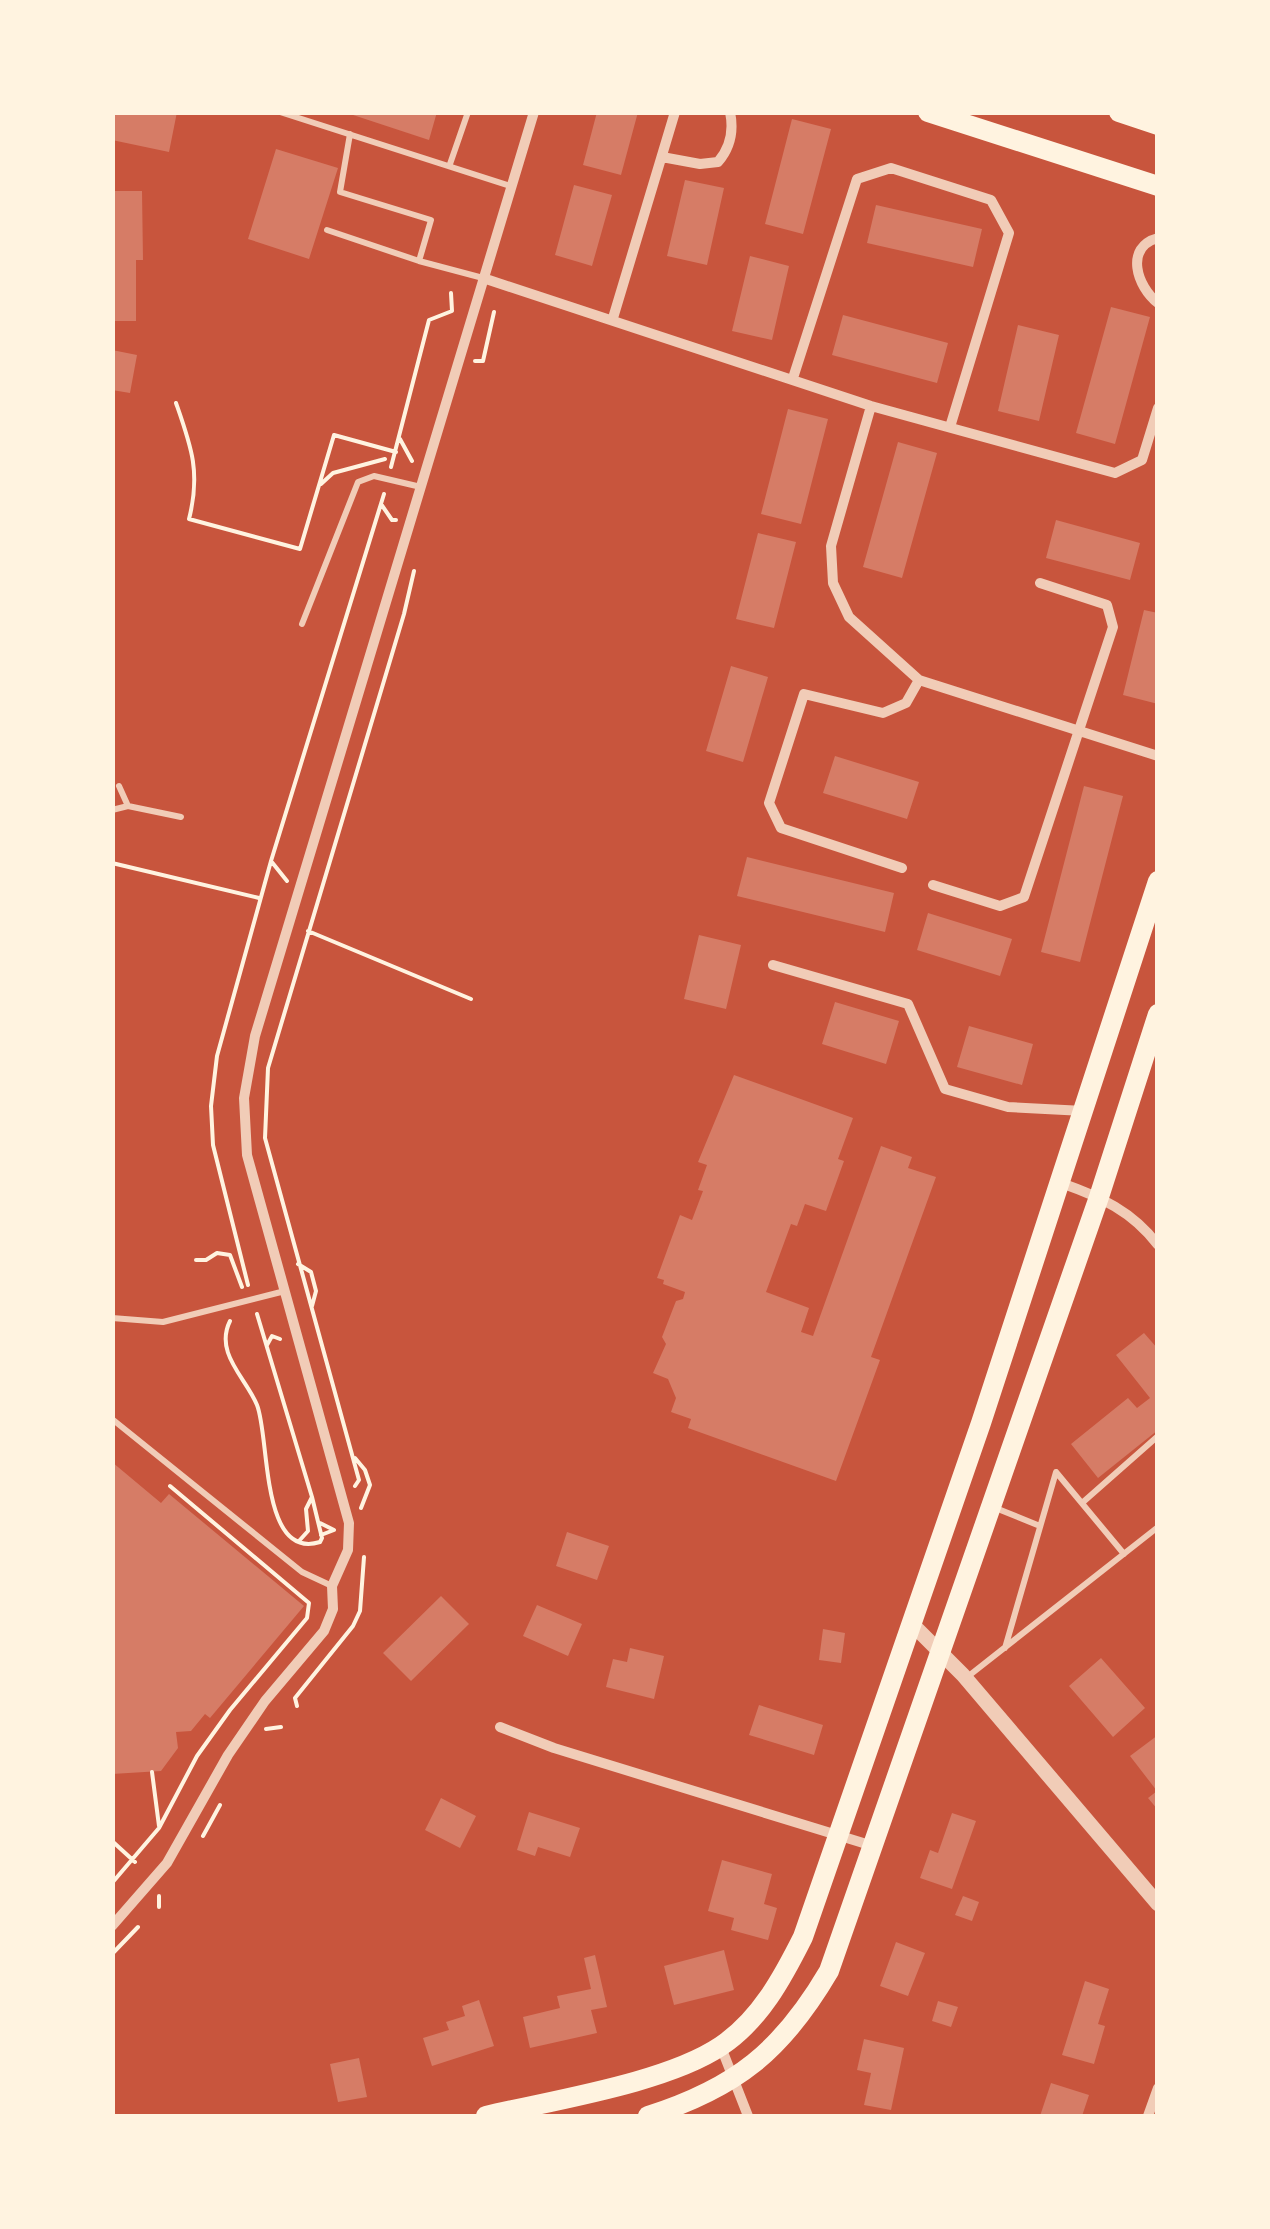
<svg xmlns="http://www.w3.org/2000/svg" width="1270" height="2229" font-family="'PT Sans Narrow',sans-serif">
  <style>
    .building { fill: #d67c66 }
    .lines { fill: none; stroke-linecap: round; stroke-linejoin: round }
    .path { stroke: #fff3e0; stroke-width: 4 }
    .service { stroke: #f1ccb7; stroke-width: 6 }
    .minor { stroke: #f1ccb7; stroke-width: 10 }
    .tertiary { stroke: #f1ccb7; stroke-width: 15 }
    .primary { stroke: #fff3e0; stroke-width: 20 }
  </style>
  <rect width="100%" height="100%" fill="#c8553d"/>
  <path class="building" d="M112,112h65l-8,40 -57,-12z
    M344,112h93l-8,28z
    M597,112h41l-17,63 -38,-10z
    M792,119l39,10 -28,105 -38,-10z
    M276,149l62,19 -29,91 -61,-20z
    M685,180l39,8 -17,77 -40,-9z
    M574,185l38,10 -20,71 -37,-11z
    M112,191h30l1,69h-7v61h-24z
    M876,205l106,24 -9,38 -106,-24z
    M750,256l39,10 -17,74 -40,-9z
    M1111,307l39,10 -35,127 -39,-11z
    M843,315l105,28 -11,40 -105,-28z
    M1018,325l41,10 -20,86 -41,-10z
    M112,350l25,5 -7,38 -18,-3z
    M788,409l40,10 -27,105 -40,-10z
    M898,442l39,11 -35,125 -39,-11z
    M1056,520l84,23 -10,37 -84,-22z
    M758,533l38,9 -22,86 -38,-9z
    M1144,610l14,3v91l-35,-9z
    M731,666l37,11 -25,85 -37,-11z
    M835,756l84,26 -12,37 -84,-26z
    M1084,786l39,10 -43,166 -39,-10z
    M747,857l147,36 -9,39 -148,-36z
    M928,913l84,26 -12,37 -83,-26z
    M699,935l42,10 -15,64 -42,-10z
    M835,1002l64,19 -13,43 -64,-20z
    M969,1026l64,18 -11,41 -65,-18z
    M734,1075l119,43 -15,41 6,2 -18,50 -21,-7 -8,22 -6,-2 -25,68 43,16 -8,24 12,4 68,-190 31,11 -4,11 28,9 -65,180 9,3 -44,121 -148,-53 3,-9 -20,-7 5,-14 -8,-19 -15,-6 13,-29 -4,-7 14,-36 7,-2 2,-7 -22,-8 1,-4 -7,-2 23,-63 12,5 11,-29 -5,-1 9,-25 -9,-3z
    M1144,1333l14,16v81l-60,48 -27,-34 57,-46 9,10 13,-10 -34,-43z
    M112,1462l49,41 8,-9 135,112 -94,112 -5,-4 -14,17 -15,1 2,16 -17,23 -49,3z
    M567,1532l42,14 -12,34 -41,-14z
    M441,1596l28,28 -58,57 -28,-28z
    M537,1605l45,19 -14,32 -45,-20z
    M823,1629l22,4 -4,30 -22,-3z
    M630,1648l34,8 -10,43 -48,-12 7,-28 14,3z
    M1101,1658l44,50 -32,29 -44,-51z
    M759,1705l64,20 -9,30 -65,-20z
    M1158,1735v75l-10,-12 9,-7 -27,-35z
    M441,1798l35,18 -16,32 -35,-18z
    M529,1812l51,16 -10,29 -32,-10 -3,9 -18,-6z
    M952,1813l24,8 -24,68 -32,-11 10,-28 8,3z
    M722,1860l50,14 -8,30 13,4 -9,32 -37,-10 3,-12 -26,-7z
    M963,1896l16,6 -7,19 -17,-6z
    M896,1942l29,11 -17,43 -28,-10z
    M724,1950l10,40 -60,15 -10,-39z
    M595,1955l12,52 -16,3 6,23 -67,15 -7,-31 37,-9 -3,-12 34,-7 -7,-31z
    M1085,1981l24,8 -11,35 7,2 -11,38 -32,-9z
    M479,2000l15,46 -62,20 -9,-28 26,-8 -3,-8 19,-6 -3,-10z
    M938,2001l20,6 -7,20 -19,-6z
    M864,2039l40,9 -13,62 -27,-5 7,-32 -14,-3z
    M359,2058l8,39 -29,5 -8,-38z
    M1051,2083l38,12 -7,21h-42z"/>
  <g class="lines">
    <path class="path" d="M475,361h8l11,-49
      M176,403c15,43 25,69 13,116l111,30 34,-114 62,17
      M400,439l12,22
      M391,467l38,-147 23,-9 -1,-18
      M321,484l12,-11 52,-14
      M381,504l11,16h4
      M271,861l16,20
      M112,863l147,35
      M308,931l163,68
      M196,1260h10l11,-7 13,2 12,32
      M298,1264l13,8 5,19 -4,15
      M248,1285l-35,-140 -2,-39 6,-50 54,-195 113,-367
      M257,1314l55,183 -6,12 2,22 -9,10
      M230,1321c-16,32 16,57 27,84 13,32 3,156 63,137l2,-4 -10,-41
      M267,1345l5,-9 8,3
      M355,1458l10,12 5,15 -9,23
      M355,1486l4,-6 -94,-342 3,-70 136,-454 10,-43
      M320,1523l14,7 -13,5
      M297,1706l-2,-8 58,-72 7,-15 4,-54
      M266,1729l15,-2
      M152,1772l7,54
      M203,1836l17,-31
      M112,1841l23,21
      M112,1883l47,-55 38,-72 33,-46 77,-92 2,-15 -139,-117
      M159,1896v11
      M112,1954l26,-27"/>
    <path class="service" d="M280,112l230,74
      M450,164l18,-52
      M327,230l92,31 12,-41 -91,-28 10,-58
      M419,261l64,17
      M302,624l56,-142 16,-6 47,11
      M119,786l9,20
      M112,810l16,-4 53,11
      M112,1318l51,4 122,-31
      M112,1419l190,153 30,14
      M1082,1503l76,-67
      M993,1507l47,19
      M1005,1648l51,-176 68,82
      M966,1678l192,-151"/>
    <path class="minor" d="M662,157l38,7 18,-2c12,-14 16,-31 12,-50
      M1158,238c-34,9 -21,49 0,65
      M483,278l388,128 244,67 27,-13 16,-52
      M613,318l62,-206
      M793,378l64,-199 34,-11 100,32 18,33 -59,194
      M871,406l-40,140 2,37 16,34 70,63 239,76
      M902,868l-121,-40 -12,-25 35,-109 79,19 23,-10 13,-23
      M933,885l67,21 24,-9 89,-270 -6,-22 -67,-22
      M773,965l135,39 37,85 63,18 76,4
      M1061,1183c40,14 71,28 97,62
      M500,1727l54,21 319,98
      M112,1926l55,-63 61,-108 37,-54 59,-70 9,-22 -1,-23 16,-36 1,-27 -102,-368 -3,-57 11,-62 279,-924
      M721,2047l27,69
      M1148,2116l10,-28"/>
    <path class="tertiary" d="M912,1624l51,51 195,229"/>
    <path class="primary" d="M928,112l230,74
      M1119,112l39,13
      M486,2116c67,-16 180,-33 235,-70 39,-26 62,-69 82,-109l178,-514 177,-542
      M648,2116c88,-28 134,-65 181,-145l270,-774 59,-183"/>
  </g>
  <rect width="1270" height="2229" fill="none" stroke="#fff3e0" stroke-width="230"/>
</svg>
